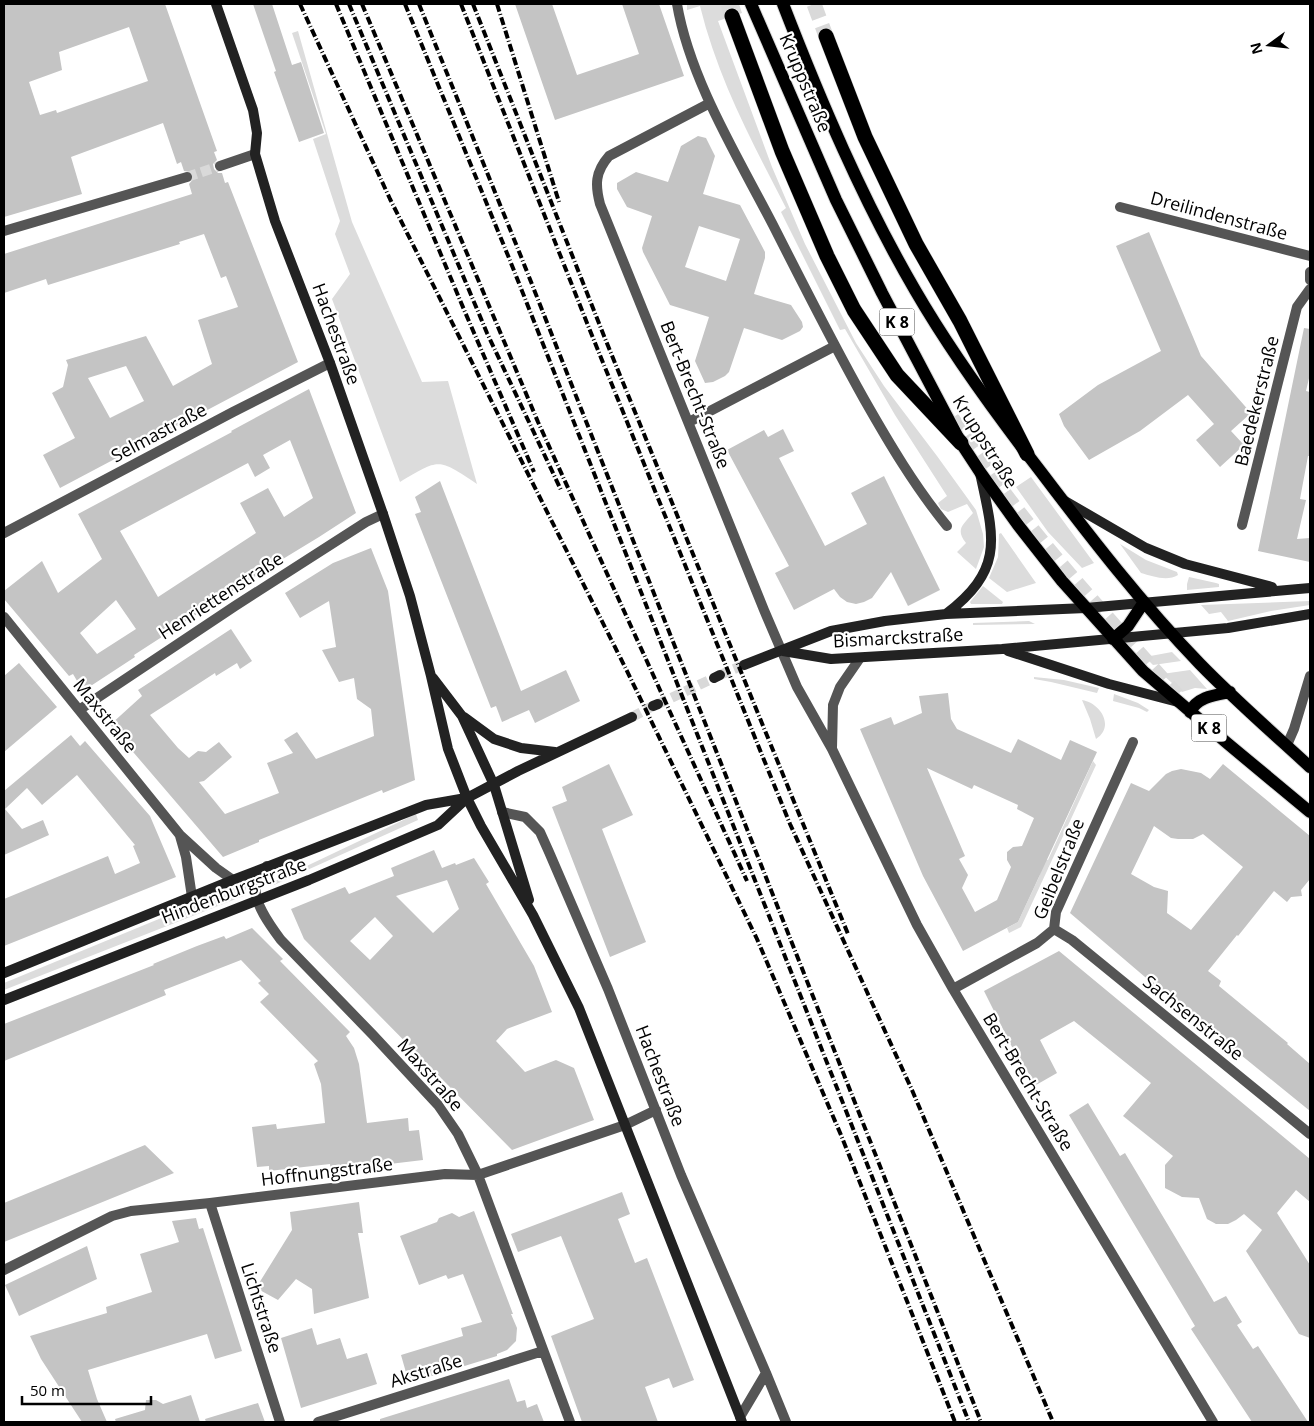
<svg xmlns="http://www.w3.org/2000/svg" width="1314" height="1426" font-family="'Open Sans',sans-serif">
  <style>
    .green { fill: #dcdcdc }
    .building { fill: #c4c4c4; fill-rule: evenodd }
    .lines { fill: none; stroke-linecap: round; stroke-linejoin: round }
    .street-tunnel { stroke: #d9d9d9; stroke-width: 10; stroke-dasharray: 10 5; stroke-linecap: butt }
    .secondary-tunnel { stroke: #d9d9d9; stroke-width: 10; stroke-dasharray: 10 5; stroke-linecap: butt }
    .highway-tunnel { stroke: #d9d9d9; stroke-width: 15; stroke-dasharray: 15 8; stroke-linecap: butt }
    .primary-casing { stroke: #dbdbdb; stroke-width: 14 }
    .highway-casing { stroke: #dbdbdb; stroke-width: 16 }
    .street { stroke: #555; stroke-width: 10 }
    .secondary { stroke: #222; stroke-width: 10 }
    .primary { stroke: #000; stroke-width: 12 }
    .highway { stroke: #000; stroke-width: 15 }
    .rail { stroke: #000; stroke-width: 4; stroke-dasharray: 8 2.5 1 2.5; stroke-linecap: butt }
    .labels { text-anchor: middle; stroke-width: 4.5; stroke-linejoin: round; paint-order: stroke }
    .shield { fill: #fff; stroke: #4c4c4c; stroke-width: 1 }
    .shield-label { font-size: 16px; font-weight: bold; fill: #000 }
    .street-label { font-size: 18px; fill: #000; stroke: #fff }
  </style>
  <rect width="100%" height="100%" fill="#fff"/>
  <path class="green" d="M687,4h52l3,9 -24,8 54,146 33,77 51,99 28,43 53,70 39,54 7,24 1,13 -8,22 -19,-17 9,-9c-11,-14 -3,-18 7,-30l-6,-9 -19,8 -7,-3 -3,-6 9,-7 -52,-81 -50,-86 -5,1 -59,-118 5,-4c-34,-66 -68,-129 -86,-202l-13,4z
    M298,31l54,191 70,160 26,-1 29,103c-39,-26 -37,-26 -77,-2l-68,-183 18,-25 -15,-40 5,-13 -27,-82 13,-5 -34,-101z
    M1031,477l63,86 -12,5 -34,-36 -32,-45z
    M1001,533l35,50 -29,9 -18,-14 9,-21 1,-23z
    M1120,544l26,16 31,12 1,3c-11,7 -26,1 -37,-2z
    M1189,577l27,6 3,1v3l-32,3v-6z
    M983,586l20,16 -1,2h-31l-1,-2z
    M1310,601v4l-39,6 -43,10 -7,-9 -12,2 -8,-9z
    M1029,621l6,3 -62,1v-2z
    M899,633l1,3 -43,11 -17,2 -1,-6z
    M1172,652l9,9 -28,4 -8,-8z
    M1190,670l17,19 -12,-1 -13,4 -20,-18z
    M1034,677l30,3 35,8 -2,5 -46,-11 -17,-3z
    M1114,694l24,9 11,7 -2,2 -8,-4 -26,-7z
    M1082,700c19,3 33,27 14,39l-6,-20z
    M1093,761l3,4 -75,162 -12,6 -2,-5 11,-6 21,-45 6,-18 3,1z
    M416,814l2,6 -144,65 -1,-3z
    M246,883v12l-242,95v-7z"/>
  <path class="building" d="M4,4h161l52,147 -3,1 3,8 -4,4 1,5 4,4h4l3,10 3,-1 70,180 -238,126 -17,-33 32,-17 -23,-45 11,-6 5,-22 -2,-5 80,-24 27,50 39,-22 -14,-44 40,-13 -12,-31 -5,2 -17,-44 -25,8 1,2 -132,41 -2,-6 -42,14v-39l188,-60 -3,-10 5,-6 -3,-6 -7,-1 -3,-9 -4,2 -14,-41 -92,34 11,37 -78,23zM129,27l19,54 -91,32 -1,-3 -16,5 -11,-33 33,-12 -3,-18zM126,366l18,35 -34,17 -22,-40z
    M253,4h19l20,61 9,-3 23,71 -25,9 -25,-70 2,-1z
    M515,4h37l25,71 62,-21 -17,-50h37l25,72 -129,44z
    M698,136l8,2 9,18 -12,38 37,11 25,47v6l-11,36 37,11 11,17 1,5 -3,4 -18,9 -38,-12 -15,44 -4,4 -12,6 -8,1 -10,-22 14,-44 -39,-12 -27,-53 -1,-4 10,-32 -25,-9 -10,-18v-6l19,-11 32,10 13,-36zM699,226l41,13 -14,42 -41,-14z
    M1149,232l52,124 50,57 -20,18 13,14 -24,22 -24,-27 18,-16 -26,-29 -48,36 -51,29 -25,-34 -5,-12 39,-29 63,-34 -45,-105z
    M1304,328l6,1v45l-4,17 4,1v64h-2l-8,43 6,1 -9,39 13,-1v24l-52,-11z
    M309,389l47,124 -37,24 -46,28 -139,90 1,2 -52,34 -10,-17 -4,2 -65,-77v-8l38,-30 16,32 44,-34 -24,-45 154,-82 -1,-1zM290,440l23,58 -29,19 -16,-29 -28,15 16,30 -98,64 -38,-66 128,-68 7,14 15,-9 -7,-13zM116,600l20,29 -39,25 -17,-21z
    M783,429l11,22 -15,7 46,88 42,-22 -16,-31 33,-17 56,114 -32,16 -17,-34 -19,26 -8,4 -8,2 -9,-2 -7,-5 -6,-8 -40,21 -19,-37 14,-7 -62,-116 37,-20 4,7z
    M440,481l81,210 45,-21 14,31 -45,22 -6,-13 -27,12 -6,-16 -5,2 -76,-194 6,-2 -6,-15z
    M371,548l17,43 27,189 -32,13 -1,-3 -123,50v2l-36,15 -113,-132 32,-29 -4,-6 93,-61 21,32 -12,8 -3,-6 -21,13 -1,-3 -65,42 28,33 11,10 9,-7 8,1 13,-10 13,15 -28,24 -5,1 26,32 54,-21 -12,-30 26,-10 -9,-13 13,-8 19,27 58,-23 -3,-27 -14,-10 -3,-21 -15,4 -17,-32 14,-3 -7,-46 -29,17 -15,-25 48,-30z
    M19,663l38,44 -53,45v-76z
    M948,693l3,26 6,10 54,24 7,-14 43,21 9,-20 27,12 -79,170 -55,29 -40,-75 -63,-147 31,-12 3,8 28,-12 -3,-17zM927,768l45,21 2,-4 44,20 -1,4 17,9 -12,28 -9,1 -6,5v8l4,7 -14,33 -22,12 -13,-24 6,-13 -9,-16 6,-3z
    M71,735l9,11 5,-5 65,75 26,61 -172,69v-47l104,-43 7,18 25,-11 -7,-17 2,-1 -58,-70 -35,30 -15,-17 -22,21 17,20 21,-9 6,15 -45,20v-64z
    M609,764l24,51 -31,14 44,113 -36,15 -58,-150 15,-6 -5,-14z
    M1223,764l87,72v43l-9,11 1,6 -11,1 -4,5 -13,-11 -36,45 -1,-1 -29,36 13,10 -2,5 69,57 -1,1 23,20v47l-165,-134 -75,-64 61,-130 18,8 17,-17 6,-3 9,-2 20,4 9,6zM1154,826l17,12 7,1h15l10,-5 40,33 -52,63 -24,-17 1,-22 -14,-4 -23,-13z
    M434,850l8,18 13,-5 1,2 18,-7 15,24 -3,2 48,82 18,46 -45,17 -11,12 29,31 31,-12 18,8 20,52 -82,30 -208,-211 -13,-30 54,-22 4,7 45,-18 -3,-8zM447,880l12,29 -26,24 -37,-37zM375,917l18,19 -23,24 -20,-19z
    M252,928l31,31 -3,2 70,71 -4,4 8,12 5,16 8,59 41,-5 1,13 10,-1 4,30 -92,11 -1,-7 -61,7v-5l-12,1 -5,-40 24,-3 1,5 48,-6 -4,-39 -7,-20 4,-3 -58,-59 9,-8 -11,-11 3,-2 -20,-21 -77,30 2,5 -162,66v-37l150,-59 -1,-1 44,-18 27,-10 2,3z
    M1059,951l251,208v43l-14,-12 -19,23 33,52v73l-11,-4 -53,-83 16,-21 -18,-16 -8,6 -8,4h-12l-9,-5 -8,-21 -17,-1 -17,-9v-23l8,-9 -50,-40 28,-33 -77,-62 -34,19 17,33 -21,12 -24,-38 -28,-56z
    M1088,1103l32,53 5,-3 89,149 12,-6 16,26 -5,3 16,24 5,-3 50,76h-56l-61,-93 4,-3 -126,-211z
    M145,1145l29,28 -170,69v-39z
    M622,1192l8,22 -12,5 17,44 12,-5 47,122 -21,8 -4,-10 -24,9 13,35h-76l-31,-86 43,-17 -33,-83 -43,16 -7,-18z
    M359,1202l4,31h-5l11,65 -55,16 -2,-25 -16,-10 -18,21 -22,-12 36,-58 -2,-18z
    M474,1211l39,103h-2l6,14 -1,13 -9,9 -10,4v2l-88,27 -8,-28 62,-19 -2,-8 21,-6 -19,-48 -15,5 -2,-4 -27,10 -19,-49 37,-14 2,-4 13,-5 7,4z
    M196,1218l3,11 4,-1 39,123 -27,8 -8,-25 -119,36 9,29 10,23h-25l-41,-63 -11,-23 77,-23 -1,-6 46,-15 -12,-38 39,-12 -7,-21z
    M87,1246l10,33 -78,37 -14,-31z
    M312,1328l5,17 23,-7 7,21 20,-6 10,31 -76,24 -20,-70z
    M509,1379l8,23 8,-2 2,8 10,-4 7,18h-164v-3z
    M191,1395l9,27h-84l-1,-3 30,-9 1,-10h10l7,4z
    M258,1403l7,19h-59l-1,-3z"/>
  <g class="lines">
    <path class="street-tunnel" d="M187,177l33,-11"/>
    <path class="secondary-tunnel" d="M720,675l24,-10
      M658,704l56,-26
      M632,717l21,-11"/>
    <path class="highway-tunnel" d="M728,4l4,12
      M814,4l12,32
      M952,418c64,101 145,189 225,277"/>
    <g class="primary-casing">
      <path id="primary" d="M751,4l85,196 46,93 79,150 19,29 38,53 44,56 81,90 84,72 83,69
        M783,4c38,98 79,195 132,286 37,64 81,124 126,182 50,66 101,132 159,192 35,36 73,69 110,103
        M1113,639l15,-13 16,-24
        M1190,712c7,-15 25,-17 40,-20"/>
    </g>
    <g class="highway-casing">
      <path id="highway" d="M732,16l50,135 45,105 27,54 43,65 64,68
        M826,36l39,101 51,107 44,77 67,133"/>
    </g>
    <path class="street" d="M677,4c13,76 61,153 96,221 30,59 59,117 91,174 25,44 51,88 83,127
      M710,103l-101,53c-14,16 -14,29 -9,48l164,406 33,77 35,62 85,176 36,64 260,433
      M220,166l35,-12
      M1120,207l190,49
      M4,231l183,-54
      M1310,272v8
      M689,422l146,-76
      M1242,525l55,-218 13,-18
      M4,533l229,-121 97,-49
      M4,617l176,218 36,33 17,12
      M79,710l156,-104 131,-84 17,-8
      M1287,745l7,-16 16,-53
      M832,748l1,-43 7,-18 20,-29
      M502,812l23,5 15,15 9,20 59,137 73,186 85,198 -26,44
      M180,836l6,21 6,40
      M267,866c-3,7 -9,15 -11,21 -3,16 16,41 25,53l92,95 65,70 20,29 20,41 92,247
      M1054,929l18,11 238,194
      M953,989l84,-46 17,-14 2,-17 77,-170
      M210,1203l70,219
      M4,1270l108,-54 19,-5 79,-8 235,-29 33,1 147,-50 31,-15
      M766,1373l20,49
      M318,1422l225,-71"/>
    <path class="secondary" d="M216,4l37,106 4,23 -2,21 20,67 55,142 53,151 27,82 21,80 17,73 19,49 14,28 52,89 46,93 163,414
      M1065,501l81,47 39,16 87,23
      M946,614c59,-45 48,-76 34,-141
      M783,651l48,8 171,-10 226,-21 82,-14
      M1008,651l101,33 69,18
      M744,665l87,-34 54,-10 61,-7 140,-6 224,-20
      M433,678l29,38 32,69 35,115
      M714,678l6,-3
      M653,706l5,-2
      M464,717l30,22 27,9 34,4
      M4,973l229,-93 193,-75 40,-7
      M4,1000l305,-120 129,-55 29,-27 51,-27 114,-54"/>
    <use href="#primary" class="primary"/>
    <use href="#highway" class="highway"/>
    <path class="rail" d="M300,4l90,195 236,470 131,270 84,196 114,287
      M336,4l129,308 69,160
      M349,4l138,329 74,157
      M362,4l176,418 209,459
      M405,4l104,254 460,1164
      M419,4l101,250 461,1168
      M461,4l128,324 201,496 122,266 141,332
      M473,4l131,332 244,598
      M497,4l62,198"/>
  </g>
  <g class="labels">
    <g class="shield">
      <rect x="879.5" y="308.5" width="35" height="27" rx="4"/>
      <rect x="1191.5" y="714.5" width="35" height="27" rx="4"/>
    </g>
    <g class="shield-label">
      <text x="897" y="328">K 8</text>
      <text x="1209" y="734">K 8</text>
    </g>
    <g class="street-label">
      <text transform="translate(805 83) rotate(67)" y="6">Kruppstraße</text>
      <text transform="translate(1219 216) rotate(15)" y="6">Dreilindenstraße</text>
      <text transform="translate(336 334) rotate(70)" y="6">Hachestraße</text>
      <text transform="translate(695 395) rotate(68)" y="6">Bert-Brecht-Straße</text>
      <text transform="translate(1257 401) rotate(-76)" y="6">Baedekerstraße</text>
      <text transform="translate(159 433) rotate(-28)" y="6">Selmastraße</text>
      <text transform="translate(985 442) rotate(58)" y="6">Kruppstraße</text>
      <text transform="translate(221 596) rotate(-33)" y="6">Henriettenstraße</text>
      <text transform="translate(898 638) rotate(-3)" y="6">Bismarckstraße</text>
      <text transform="translate(105 716) rotate(51)" y="6">Maxstraße</text>
      <text transform="translate(1059 869) rotate(-68)" y="6">Geibelstraße</text>
      <text transform="translate(234 891) rotate(-21)" y="6">Hindenburgstraße</text>
      <text transform="translate(1193 1018) rotate(39)" y="6">Sachsenstraße</text>
      <text transform="translate(430 1075) rotate(49)" y="6">Maxstraße</text>
      <text transform="translate(660 1076) rotate(69)" y="6">Hachestraße</text>
      <text transform="translate(1028 1082) rotate(59)" y="6">Bert-Brecht-Straße</text>
      <text transform="translate(327 1172) rotate(-7)" y="6">Hoffnungstraße</text>
      <text transform="translate(261 1308) rotate(72)" y="6">Lichtstraße</text>
      <text transform="translate(426 1371) rotate(-17)" y="6">Akstraße</text>
    </g>
  </g>
  <rect width="1314" height="1426" fill="none" stroke="#000000" stroke-width="10"/>
  <g transform="translate(1269 45) rotate(255)" stroke="#ffffff" stroke-width="4" paint-order="stroke">
  <path d="M0-4L9 19L0 12L-9 19Z" fill="#000000"/>
  <text y="-8" font-size="14" font-weight="bold" text-anchor="middle" fill="#000000">N</text>
  </g>
  <path d="M22 1396v8h129v-8" fill="none" stroke="#000000" stroke-width="2.5"/>
  <text x="30" y="1396" font-size="15" fill="#000000" stroke="#ffffff" stroke-width="4" paint-order="stroke">50 m</text>
</svg>
